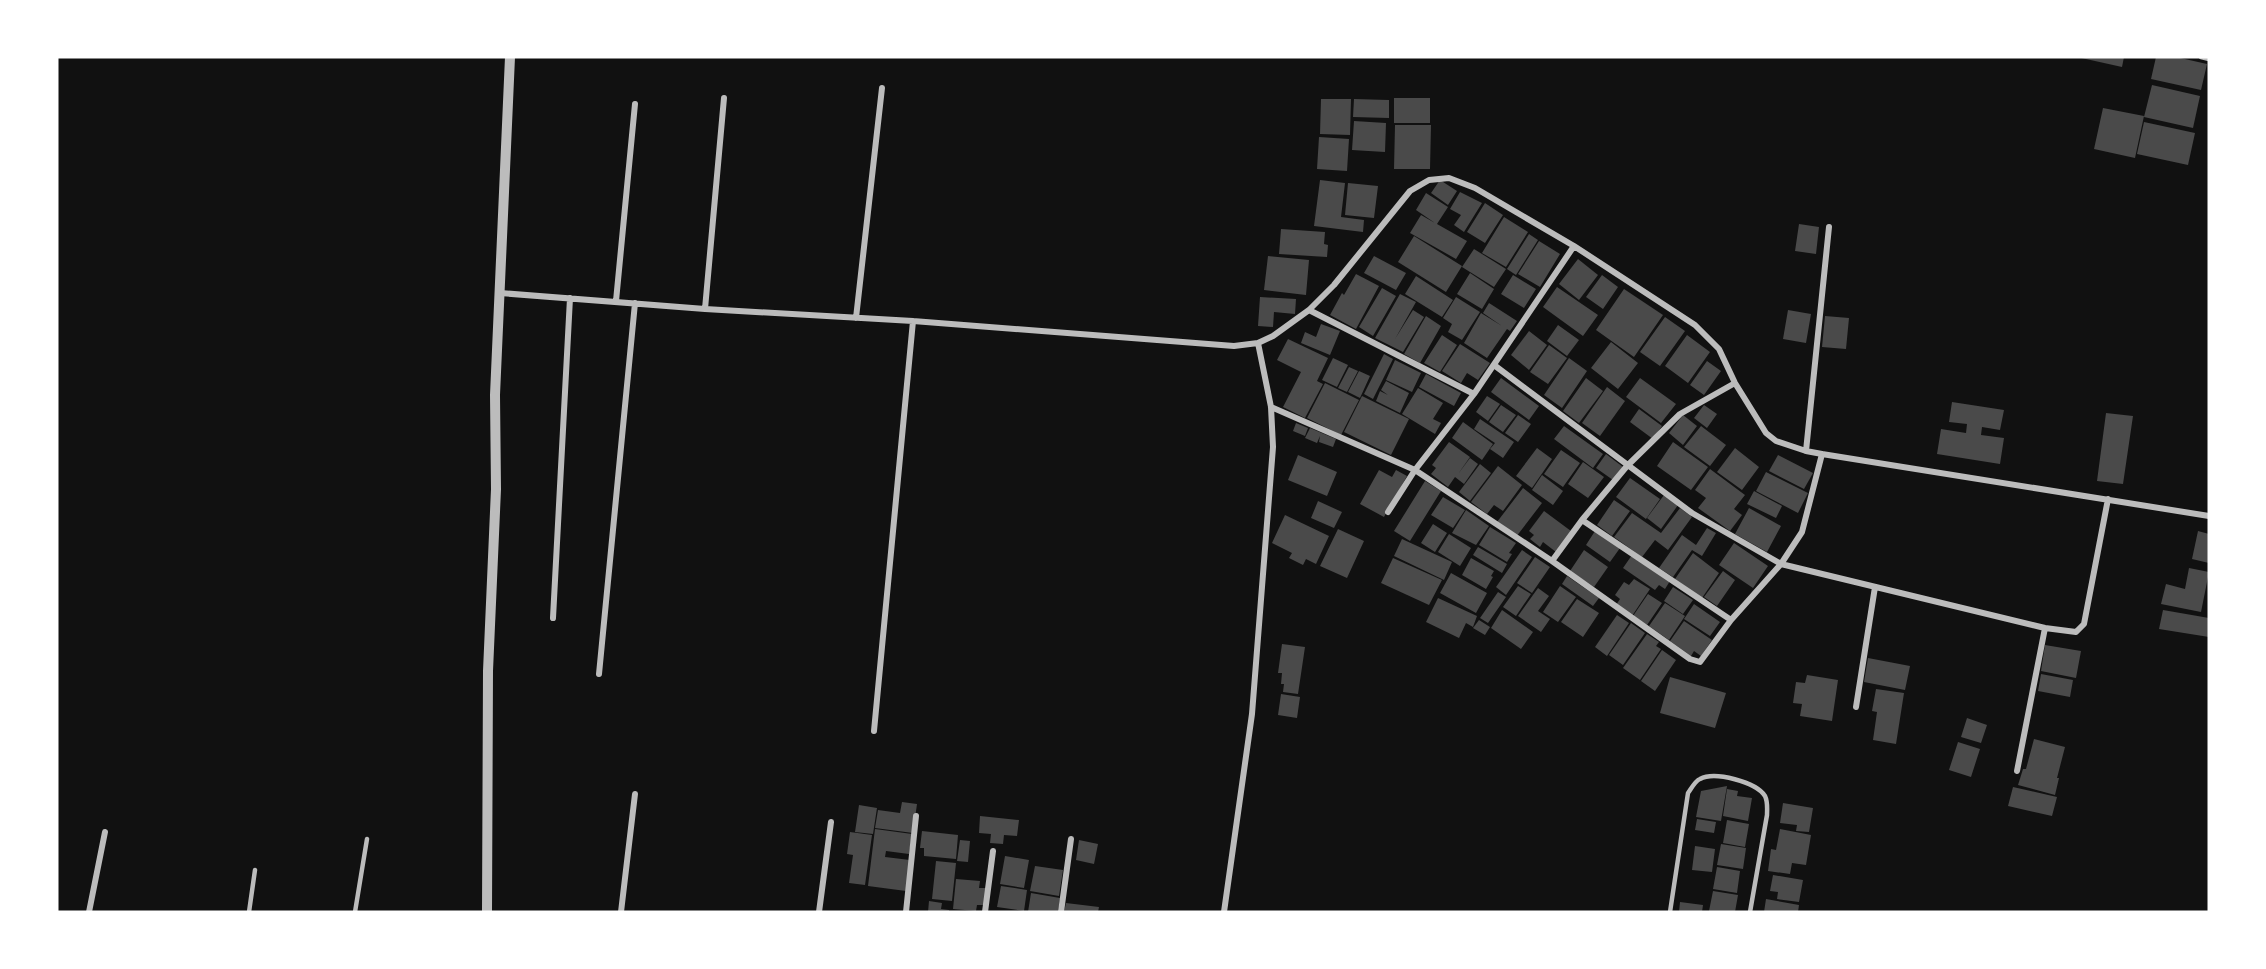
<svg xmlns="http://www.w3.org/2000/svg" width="2266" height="969" font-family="'Space Grotesk',sans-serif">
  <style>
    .building { fill: #4a4a4a }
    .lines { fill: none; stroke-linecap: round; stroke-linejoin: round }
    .service { stroke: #bcbcbc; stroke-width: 4.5 }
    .minor { stroke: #bcbcbc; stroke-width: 6 }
    .tertiary { stroke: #bcbcbc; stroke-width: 10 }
  </style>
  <rect width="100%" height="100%" fill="#111"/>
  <path class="building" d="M2077,57h47l-2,10z
    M2156,57h20l31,7 -6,26 -50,-11z
    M2152,85l48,11 -7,32 -49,-11z
    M1394,98h36v25h-36z
    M1321,99h30l-1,36 -30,-1z
    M1354,99l35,1v18l-36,-1z
    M2103,108l41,8 -9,42 -41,-9z
    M1354,121l32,2 -1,29 -33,-2z
    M2144,122l51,11 -7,32 -51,-11z
    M1395,125h36l-1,44h-36z
    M1319,137l30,2 -2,32 -30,-2z
    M1320,180l25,3 -4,34 23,3 -1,12 -49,-6z
    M1440,180l17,11 -9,14 -17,-12z
    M1348,183l30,3 -4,32 -29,-3z
    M1460,192l22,11 -18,29 -10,-7 7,-10 -11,-6z
    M1426,193l22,14 -11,17 30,17 -11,18 -46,-26 11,-18 14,8 -19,-13z
    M1485,203l18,12 -18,28 -18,-11z
    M1504,217l24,15 -22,35 -24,-14z
    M1799,224l20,3 -3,27 -21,-3z
    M1281,229l44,3 -1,12 4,1 -1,12 -48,-3z
    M1529,234l9,6 -22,35 -9,-6z
    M1414,236l48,30 -16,26 -48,-30z
    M1539,241l21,13 -20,33 -22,-13z
    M1474,249l32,20 -12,18 -32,-20z
    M1268,256l41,4 -3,35 -42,-5z
    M1374,256l32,17 -10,17 -32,-17z
    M1578,259l20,16 -19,25 -20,-16z
    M1470,273l24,16 -12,20 -25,-15z
    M1356,274l23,12 -23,43 -26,-14 12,-22 2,2z
    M1513,275l23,14 -12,19 -23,-14z
    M1602,275l16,12 -15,22 -17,-12z
    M1416,276l37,24 -11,17 -37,-23z
    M1557,287l41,28 -15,21 -40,-29z
    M1382,288l14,8 -23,40 -14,-9z
    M1624,289l39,26 -29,42 -38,-27z
    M1400,294l16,8 -21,37 18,-29 11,7 -21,35 -28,-14z
    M1260,297l36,2 -1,15 -21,-2 -1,15 -15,-1z
    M1456,297l24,15 -18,28 -14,-8 4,-8 -9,-6z
    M1489,303l28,18 -7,10 -3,-2 -20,29 -23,-15 17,-30 21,13 -19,-13z
    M1788,310l23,4 -5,29 -23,-4z
    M1426,316l15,10 -21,37 -16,-9z
    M1825,316l24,2 -3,31 -24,-2z
    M1665,317l20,14 -25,35 -20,-14z
    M1321,324l19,7 -10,24 -29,-12 4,-11 11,5z
    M1558,325l21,15 -12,16 -20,-15z
    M1529,331l18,14 -18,25 -18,-15z
    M1442,335l15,10 -17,27 -16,-9z
    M1687,335l23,17 -22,31 -23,-17z
    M1288,339l40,19 -11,23 6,3 -18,34 -22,-11 18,-35 -24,-12z
    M1611,342l27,21 -20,26 -27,-21z
    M1460,344l30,19 -12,17 -11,-7 -6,10 -19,-12z
    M1549,345l18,13 -19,26 -18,-12z
    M1384,354l9,5 -20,40 -9,-5z
    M1333,358l15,7 -11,22 -15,-7z
    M1569,358l18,13 -25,37 -18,-13z
    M1395,360l26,13 -9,19 -26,-12z
    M1707,361l14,10 -17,24 -14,-10z
    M1349,367l9,4 -11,21 -9,-4z
    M1359,371l11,5 -10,22 -12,-6z
    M1426,374l35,19 -7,13 -35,-19z
    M1501,378l38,28 -10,14 -38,-28z
    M1586,378l17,13 -24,32 -16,-12z
    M1640,378l36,26 -15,19 -35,-26z
    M1386,381l23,12 -9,20 -24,-12 4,-10 8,4 -7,-5z
    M1325,383l34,17 -18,35 -34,-17z
    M1607,387l18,14 -25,35 -18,-13z
    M1418,388l25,15 -10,16 8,4 -6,11 -33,-20z
    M1362,396l47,23 -18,36 -47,-23z
    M1487,396l13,8 -12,17 -12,-9z
    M1952,402l52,8 -4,20 -18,-3 -1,8 23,3 -4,26 -63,-10 4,-25 25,4 1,-9 -18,-2z
    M1501,405l15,10 -13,17 -14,-10z
    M1704,405l13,9 -10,14 -13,-10z
    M1639,409l23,17 -9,13 -23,-17z
    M2106,413l27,3 -10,68 -26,-3z
    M1518,415l13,9 -13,18 -13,-9z
    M1683,415l14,11 -14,19 -14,-12z
    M1480,419l34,23 -11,16 -13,-9 5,-6 -21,-14z
    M1463,422l30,22 -11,16 -30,-22z
    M1296,423l12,5 -3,8 -12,-5z
    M1564,426l39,28 -10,14 -39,-29z
    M1701,426l25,19 -16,21 -26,-19z
    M1310,428l26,11 -3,8 -14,-5 1,-6 -3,7 -12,-5z
    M1449,442l21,15 -12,17 12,-16 8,6 -14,20 -9,-7 -7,10 -17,-13 5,-6 -4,-3z
    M1673,442l35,25 -17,23 -34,-24z
    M1537,448l15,11 -20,29 -16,-12z
    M1735,448l24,19 -17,23 -25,-18z
    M1561,450l19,13 -17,24 -19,-13z
    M1606,454l17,13 -10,13 -17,-12z
    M1298,455l39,17 -10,24 -39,-16z
    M1778,455l35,18 -9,16 -35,-18z
    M1583,462l21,15 -16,21 -20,-14z
    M1480,464l11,9 -21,28 -11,-9z
    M1498,466l24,19 -19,26 -9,-6 -7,9 -16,-12z
    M1710,469l35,26 -11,14 8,6 -12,16 -32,-23 8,-10 -11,-8z
    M1379,470l13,7 4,-7 11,6 -23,41 -24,-13z
    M1766,472l42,21 -10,20 -42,-22z
    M1542,475l21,16 -10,14 -21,-15z
    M1630,478l30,21 -14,20 -30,-22z
    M1425,481l16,10 -31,50 -16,-10z
    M1523,488l19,15 -26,34 -19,-15z
    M1754,491l28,15 -6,12 -29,-14z
    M1664,495l14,10 -17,24 -14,-11z
    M1443,497l22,13 -12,18 -22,-13z
    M1614,500l16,11 -18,25 -15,-11z
    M1318,501l24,11 -8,16 -23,-10z
    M1680,508l12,9 -24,33 -13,-10 -13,17 -28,-20 18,-24 29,20z
    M1749,508l32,18 -14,26 -32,-18z
    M1466,510l23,16 -13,19 -24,-12z
    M1544,511l27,20 -15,21 -13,-10 -3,5 -10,-8 4,-4 -5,-4z
    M1285,515l44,21 -13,28 -10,-5 -3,6 -14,-7 3,-5 -20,-10z
    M1433,524l14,9 -12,19 -14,-9z
    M1490,527l26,16 -7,10 3,1 -5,8 -28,-17z
    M1707,528l9,5 -14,23 -10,-6 -19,27 -14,-9 23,-33 14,10z
    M1338,529l26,12 -17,37 -27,-12z
    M1595,531l25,17 -10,14 -24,-17z
    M2198,531l11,3v29l-17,-4z
    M1449,534l22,14 -11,18 -22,-14z
    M1402,539l50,23 -8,18 -50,-24z
    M1734,543l34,23 -15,22 -34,-23z
    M1478,547l29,17 -5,9 -29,-18z
    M1522,550l10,7 -26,38 -10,-8z
    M1584,550l24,17 -14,20 -24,-16z
    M1693,553l26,20 -17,25 -27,-19z
    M1632,555l38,26 -5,8 -6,-4 -4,5 -32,-22z
    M1535,557l15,10 -18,26 -15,-10z
    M1393,558l49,22 -13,25 -48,-22z
    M1471,558l23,13 -3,5 2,1 -7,12 -24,-14z
    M2189,568l20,4 -8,40 -40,-8 5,-20 19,5z
    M1723,571l12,9 -18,26 -13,-9z
    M1451,573l36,20 -11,20 -36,-20z
    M1567,576l32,22 -6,8 -31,-22z
    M1634,579l16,10 -18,27 -16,-11 4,-6 -5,-4 9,-13 5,3z
    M1518,586l13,8 -15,22 -13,-9z
    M1560,586l16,11 -18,25 -15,-10z
    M1673,587l20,13 -10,14 -19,-13z
    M1538,588l11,8 -11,15 12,8 -9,13 -23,-16z
    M1498,592l8,5 -18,26 -8,-5z
    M1648,594l14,9 -15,22 -14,-9z
    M1438,598l39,18 -4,11 -7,-4 -7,15 -33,-16z
    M1577,599l22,14 -16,24 -22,-15z
    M1665,603l20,13 -16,24 -20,-14z
    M1694,604l26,18 -10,14 -26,-17z
    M1502,610l31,22 -12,17 -30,-21z
    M2163,610l46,8v19l-50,-8z
    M1617,615l12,8 -22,33 -12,-9z
    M1479,620l11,7 -5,8 -12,-7z
    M1684,621l28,19 -11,16 -7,-5 -3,5 -21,-15z
    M1631,623l14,10 -22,32 -14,-10z
    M1647,634l12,8 -3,4 5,3 -21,31 -17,-12z
    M1282,644l23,3 -7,47 -15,-2 1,-8h-3l1,-11h-4z
    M2045,645l36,6 -5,27 -35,-7z
    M1662,650l14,10 -21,31 -14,-10z
    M1868,658l42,8 -5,24 -41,-8z
    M2041,674l32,6 -3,17 -32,-6z
    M1807,675l31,5 -6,41 -32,-5 2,-12 -9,-1 3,-21 9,1z
    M1670,677l56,16 -11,35 -55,-15z
    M1876,689l28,4 -8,51 -23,-4 4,-28 -5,-1z
    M1281,694l19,3 -3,21 -19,-3z
    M1967,718l20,7 -6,18 -20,-6z
    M2034,739l31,8 -8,31h2l-4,17 -37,-10 5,-16h3z
    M1958,742l22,7 -9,28 -22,-7z
    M1727,786l-6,35 -25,-4 5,-26z
    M2013,787l44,10 -5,19 -44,-10z
    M1727,789l11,2 -1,5 15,2 -4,23 -25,-5z
    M902,802l15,2 -4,29 -38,-5 3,-18 22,3z
    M1783,803l30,5 -4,24 -13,-1 1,-6 -17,-2z
    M859,805l18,3 -4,26 -18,-2z
    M980,816l39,4 -2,16 -13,-1 -1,9 -13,-1 1,-9 -12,-1z
    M1697,819l19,3 -2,11 -19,-3z
    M1727,820l22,4 -4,23 -22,-4z
    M875,829l37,5 -3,20 -23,-3 -1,6 25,3 -4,31 -38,-5z
    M1780,829l31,6 -5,30 -14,-2 -2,11 -22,-3 3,-22 5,1z
    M922,831l36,4 -2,24 -32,-3v-8h-4z
    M850,832l22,3 -7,50 -16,-2 4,-28 -6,-1z
    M960,840l10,1 -2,21 -11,-1z
    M1079,840l19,4 -4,20 -18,-4z
    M1721,844l25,4 -3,21 -26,-4z
    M1695,846l20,3 -3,23 -20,-2z
    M1005,856l24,4 -5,28 -24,-4z
    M936,861l20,2 -4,38 -20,-2z
    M1035,866l28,4 -4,26 -29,-5z
    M1717,867l23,4 -3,22 -24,-4z
    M1773,875l30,5 -4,22 -22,-3 1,-7 -8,-1z
    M956,879l24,2 -1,7h7l-2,17h-7l-1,6 -23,-2z
    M1001,886l26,4 -3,21 -27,-4z
    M1713,891l25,4 -3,17 -26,-1z
    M1031,893l29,5 -2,14h-30z
    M1766,899l33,6 -1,7h-34z
    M929,901l13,2 -1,6 8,1v2h-21z
    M1680,902l23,3 -1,7h-23z
    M1066,903l33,4 -1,5h-34z"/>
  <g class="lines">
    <path class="service" d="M2201,57l8,2
      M249,912l6,-42
      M355,912l12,-73
      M1670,912l18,-119c3,-4 7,-12 12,-14 15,-8 56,3 65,17 3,6 2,13 2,19l-17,97"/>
    <path class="minor" d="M500,293l205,16 208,12 321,25 24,-3 15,-7 36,-26 25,-25 76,-94 19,-11 20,-2 26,10 99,58 121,79 24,24 16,34 31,50 10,8 30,10 16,3 387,62
      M616,301l19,-197
      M705,309l19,-211
      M1309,310l165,84
      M856,318l26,-230
      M1494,365l198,148 89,51 264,64 31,4 8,-8 24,-125
      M1735,383l-55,31 -53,52 -45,54 -30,41 138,98 10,3 31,-42 50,-56 21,-32 20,-78
      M1271,407l144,63 137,91
      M1806,451l23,-224
      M1388,512l27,-42 59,-76 100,-148
      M1582,520l149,100
      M553,618l17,-320
      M599,674l36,-371
      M1856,707l19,-120
      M874,731l39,-410
      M2017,771l28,-143
      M89,912l16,-80
      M621,912l14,-118
      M819,912l12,-90
      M906,912l10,-96
      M985,912l8,-61
      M1061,912l10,-73
      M1224,912l28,-198 21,-267 -2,-40 -13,-64"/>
    <path class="tertiary" d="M487,912l1,-241 8,-182 -1,-94 15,-338"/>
  </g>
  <rect width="2266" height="969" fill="none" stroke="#ffffff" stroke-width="117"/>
</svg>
